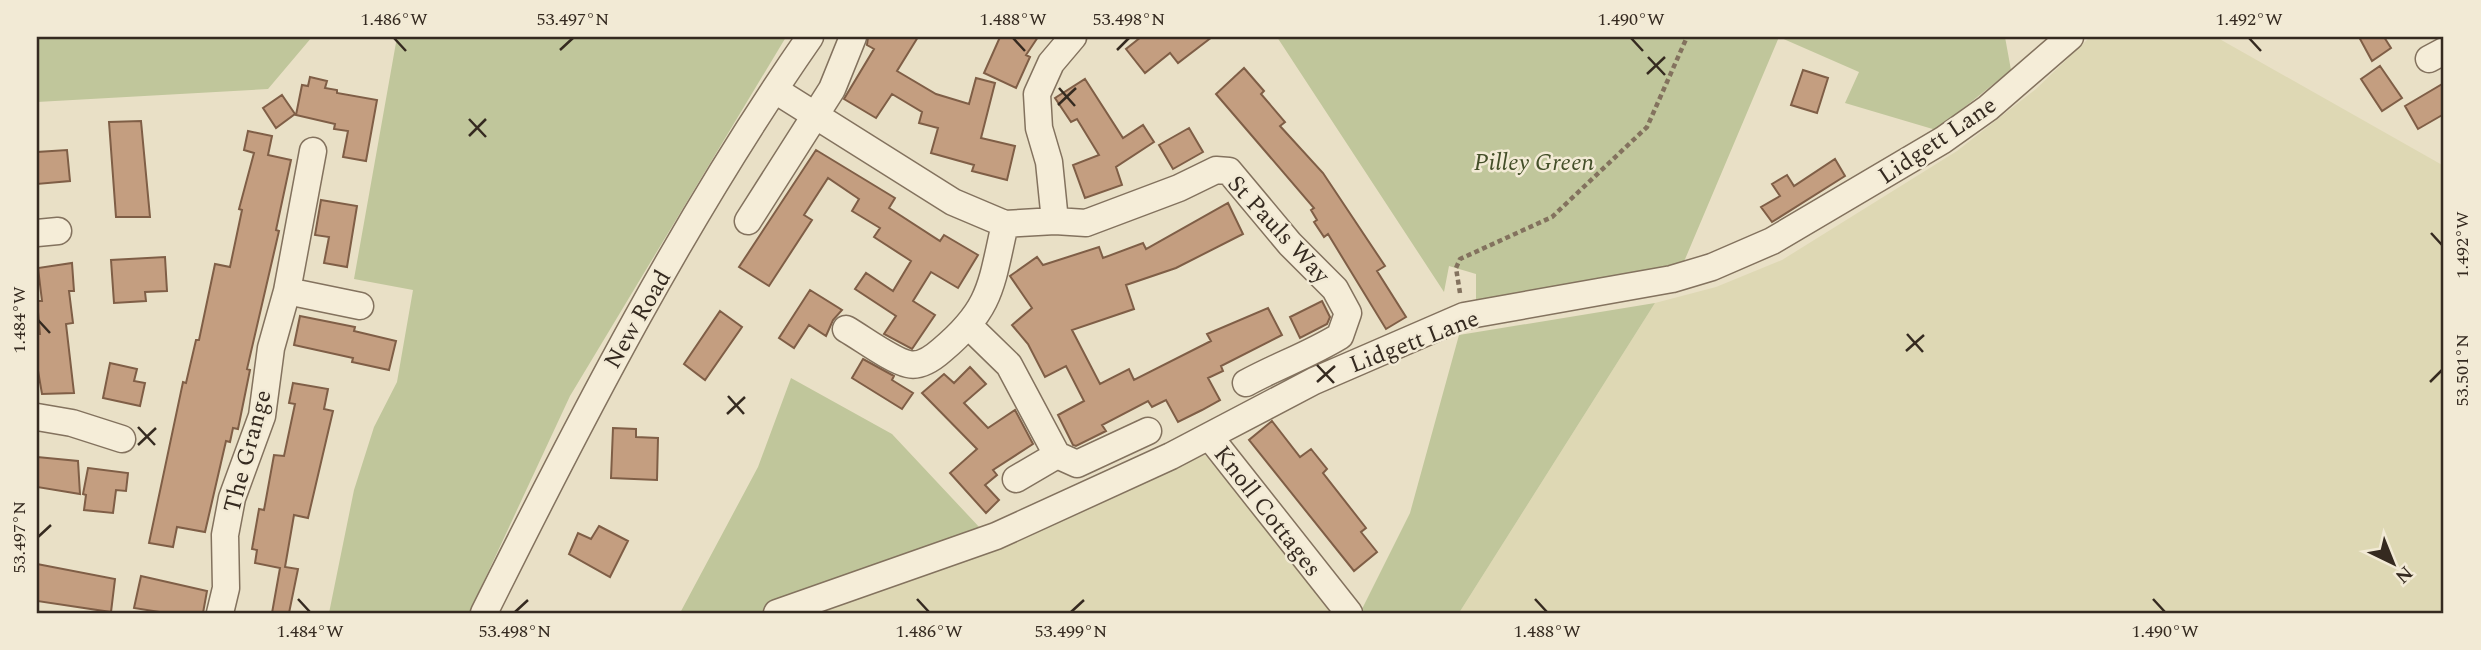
<svg xmlns="http://www.w3.org/2000/svg" width="2481" height="650" font-family="Spectral,serif">
  <style>
    .farmland { fill: #ded8b4 }
    .green { fill: #c0c69b }
    .building { fill: #c49e80; stroke: #7f5e46; stroke-width: 2 }
    .lines { fill: none; stroke-linecap: round; stroke-linejoin: round }
    .minor-casing { stroke: #83725e; stroke-width: 29 }
    .path { stroke: #83725e; stroke-width: 4.5; stroke-dasharray: 5 3.5; stroke-linecap: butt }
    .minor { stroke: #f5edd8; stroke-width: 26 }
    .ticks { fill: none; stroke: #352a20; stroke-width: 2.5 }
    .labels { text-anchor: middle; stroke-width: 5; stroke-linejoin: round; paint-order: stroke }
    .street-label { font-size: 24px; fill: #352a20; stroke: #f2ead5 }
    .park-label { font-size: 24px; font-style: italic; fill: #444f29; stroke: #f2ead5 }
    .neatline { fill: none; stroke: #352a20; stroke-width: 2.5 }
    .ticks-label { font-size: 18px; text-anchor: middle; fill: #352a20 }
  </style>
  <rect width="100%" height="100%" fill="#e9e0c6"/>
  <path class="farmland" d="M2090,37h126l228,129v447h-985l196,-310 61,-16 66,-27 175,-109 79,-62z
    M1205,455l123,148 1,10h-514l192,-70z"/>
  <path class="green" d="M37,37h275l-44,52 -231,13z
    M397,37h389l-216,359 -101,217h-140l25,-123 20,-63 23,-45 16,-92 -59,-11z
    M1277,37h728l6,33 -75,60 -91,-27 14,-31 -80,-35 -96,227 -207,39v-29l-27,-8 -5,26z
    M1655,303l-196,310h-99l50,-100 49,-178z
    M791,378l101,56 89,95 -166,84h-135l78,-146z"/>
  <path class="building" d="M868,37h50l-21,34 39,23 33,10 7,-26 19,5 -14,55 34,8 -8,34 -35,-9 2,-6 -43,-12 7,-25 -19,-5 3,-11 -30,-18 -16,24 -32,-19 30,-50 -7,-4z
    M1000,37h38l-12,18 4,2 -14,31 -32,-15z
    M1141,37h71l-34,26 -8,-10 -25,20 -19,-24z
    M2359,37h25l7,11 -19,13z
    M2380,66l22,32 -20,13 -21,-32z
    M1244,68l20,23 -3,3 24,28 -5,4 43,47 62,93 -8,5 29,46 -20,12 -58,-95 -4,3 -10,-15 3,-2 -6,-10 3,-2 -98,-114z
    M1803,70l25,8 -11,35 -26,-8z
    M310,77l17,4 -2,7 12,2v3l40,7 -11,61 -23,-4 5,-26 -14,-2 1,-5 -39,-9 6,-30 6,1z
    M1085,79l38,59 20,-13 11,17 -38,25 6,18 -37,13 -12,-33 26,-10 -22,-36 -6,3 -16,-24z
    M2444,83v31l-26,15 -13,-23z
    M282,95l13,19 -19,14 -13,-20z
    M141,121l9,96h-34l-7,-95z
    M1189,128l14,24 -30,17 -14,-24z
    M248,131l24,5 -4,19 23,5 -15,70 3,1 -32,138 3,1 -12,59 -5,-1 -3,14 -4,-1 -21,91 -28,-5 -4,20 -24,-4 34,-161 3,1 10,-43h3l16,-76 15,3 12,-57 -3,-1 15,-56 -10,-3z
    M67,150l3,31 -33,3v-32z
    M816,150l79,48 -6,10 51,33 4,-6 34,20 -20,33 -27,-16 -18,29 22,14 -23,34 -28,-15 12,-18 -41,-27 11,-16 27,18 18,-30 -37,-24 6,-9 -28,-17 7,-12 -31,-21 -24,37 8,5 -43,66 -30,-19z
    M1835,159l10,17 -73,46 -11,-15 19,-11 -8,-12 15,-9 7,11z
    M321,200l36,6 -10,61 -23,-4 5,-26 -14,-2z
    M1228,203l15,31 -67,34 -50,17 8,24 -62,21 28,54 29,-15 5,11 77,-39 -4,-7 61,-26 14,27 -61,31 2,5 -15,7 12,22 -18,10 -24,12 -12,-22 -14,7 -4,-6 -46,24 4,6 -30,15 -3,-1 -15,-30 26,-14 -18,-35 -21,11 -17,-33 -16,-19 20,-17 -22,-32 27,-19 6,8 56,-18 4,11 40,-15 3,6z
    M165,257l2,34 -22,1 1,9 -32,2 -3,-43z
    M72,263l2,28h-5l4,32 -7,1 8,69 -32,1 -5,-29v-31h3l-3,-33h5l-4,-33z
    M810,290l32,20 -9,10 -7,16 -17,-11 -15,23 -15,-10z
    M1322,301l8,16 -3,7 -27,14 -10,-21z
    M720,311l22,16 -37,53 -21,-16z
    M300,316l55,11 -1,4 42,10 -7,29 -37,-8 1,-4 -59,-13z
    M863,359l31,17 -2,4 21,13 -11,16 -50,-31z
    M110,363l27,6 -3,12 11,2 -5,23 -37,-8z
    M970,367l16,17 -22,19 24,25 27,-18 18,34 -40,26 4,5 -12,10 14,15 -13,13 -36,-40 27,-24 -55,-56 22,-19 10,9z
    M293,383l35,6 -4,20 9,2 -25,107 -14,-3 -9,52 13,2 -9,44h-17l8,-45 -25,-5 2,-13 -5,-1 7,-40 5,1 10,-55 10,1 11,-52 -6,-1z
    M1272,421l28,36 11,-8 16,20 -4,4 43,55 -5,4 16,20 -23,19 -105,-131z
    M613,428l23,1v8l22,1 -1,42 -46,-2z
    M37,457l41,4 2,33 -43,-7z
    M88,468l40,5 -2,18 -10,-1 -3,23 -29,-3 2,-15 -3,-1z
    M599,526l29,15 -18,36 -41,-23 9,-21 13,6z
    M37,564l78,15 -4,33 -74,-11z
    M141,576l66,15 -4,22h-37l-32,-5z"/>
  <g class="lines">
    <g class="minor-casing">
      <path id="minor" d="M2429,59l15,-8
        M775,90l178,112 52,22 50,-3 31,2 93,-35 37,-18 13,1 61,73 45,45 13,24 -8,23c-31,19 -63,30 -94,47
        M748,221l84,-132 21,-52
        M1055,221l-6,-59 -10,-34 -2,-34 14,-31 22,-26
        M37,233l21,-2
        M287,291l73,15
        M970,327l39,38 48,90 -41,24
        M846,329c16,9 45,31 62,35 12,3 25,-6 34,-14 50,-42 49,-65 63,-126
        M37,417l35,6 50,16
        M1209,436l140,177
        M1057,455l20,9 71,-33
        M220,613l6,-25 -1,-53 7,-37 30,-82 9,-68 16,-57 26,-140
        M484,613c98,-197 200,-395 326,-576
        M777,613l219,-77 175,-80 143,-75 150,-65 208,-37 40,-12 60,-26 171,-101 45,-32 82,-71"/>
    </g>
    <path class="path" d="M1460,293l-4,-25 4,-9 92,-42 95,-90 40,-90"/>
    <use href="#minor" class="minor"/>
  </g>
  <path class="ticks" d="M394,38l12,13M1013,38l12,13M1631,38l12,13M2249,38l12,13M560,50l13,-12M1117,50l12,-12M1648,57l17,18M1647,74l18,-17M1059,88l16,18M1058,105l18,-17M469,119l17,18M469,136l17,-17M2431,233l11,12M38,320l12,13M1907,334l16,18M1906,351l18,-16M1317,365l17,18M1317,382l18,-16M2430,382l12,-12M728,396l16,18M727,414l18,-17M138,427l17,18M138,445l18,-17M38,537l13,-12M298,599l12,13M917,599l12,13M1535,599l12,13M2153,599l12,13M515,612l13,-12M1071,612l13,-12"/>
  <g class="labels">
    <g class="street-label">
      <text transform="translate(1937 140) rotate(-34)" y="8">Lidgett Lane</text>
      <text transform="translate(1279 229) rotate(47)" y="8">St Pauls Way</text>
      <text transform="translate(637 319) rotate(-60)" y="8">New Road</text>
      <text transform="translate(1414 341) rotate(-21)" y="8">Lidgett Lane</text>
      <text transform="translate(247 451) rotate(-75)" y="8">The Grange</text>
      <text transform="translate(1268 511) rotate(52)" y="8">Knoll Cottages</text>
    </g>
    <g class="park-label">
      <text x="1534" y="170">Pilley Green</text>
    </g>
  </g>
  <rect width="2481" height="650" fill="none" stroke="#f2ead5" stroke-width="77"/>
  <g transform="translate(2393 563) rotate(137)" stroke="#f2ead5" stroke-width="5" paint-order="stroke">
  <path d="M0-5L12 26L0 18L-12 26Z" fill="#352a20"/>
  <text y="-10" font-size="19" font-weight="bold" text-anchor="middle" fill="#352a20">N</text>
  </g>
  <rect x="38" y="38" width="2404" height="574" class="neatline"/>
  <g class="ticks-label">
    <text x="394" y="25">1.486°W</text>
    <text x="573" y="25">53.497°N</text>
    <text x="1013" y="25">1.488°W</text>
    <text x="1129" y="25">53.498°N</text>
    <text x="1631" y="25">1.490°W</text>
    <text x="2249" y="25">1.492°W</text>
    <text transform="translate(2462 245) rotate(-90)" y="6">1.492°W</text>
    <text transform="translate(19 320) rotate(-90)" y="6">1.484°W</text>
    <text transform="translate(2462 370) rotate(-90)" y="6">53.501°N</text>
    <text transform="translate(19 537) rotate(-90)" y="6">53.497°N</text>
    <text x="310" y="637">1.484°W</text>
    <text x="515" y="637">53.498°N</text>
    <text x="929" y="637">1.486°W</text>
    <text x="1071" y="637">53.499°N</text>
    <text x="1547" y="637">1.488°W</text>
    <text x="2165" y="637">1.490°W</text>
  </g>
</svg>
